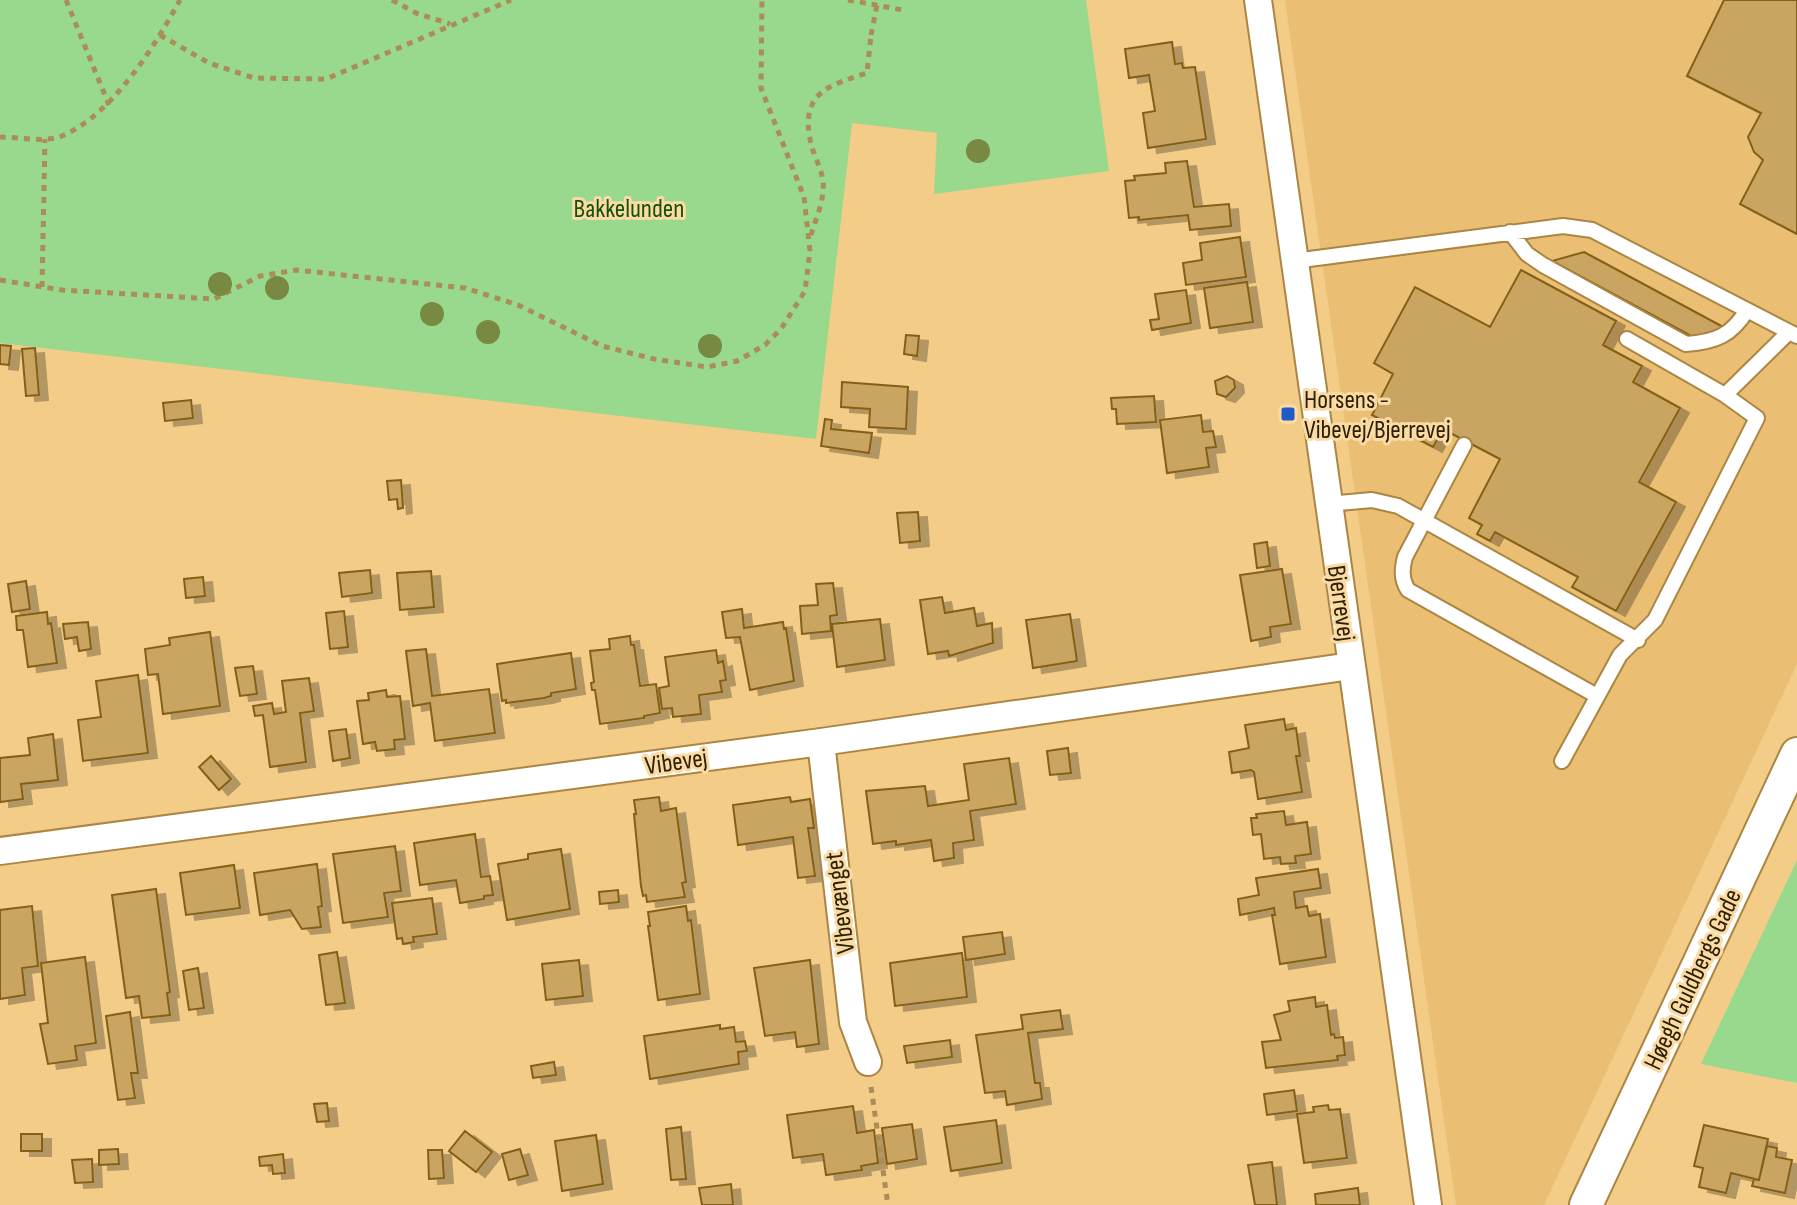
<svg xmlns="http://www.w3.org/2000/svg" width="1797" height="1205" font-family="'Sofia Sans Condensed',sans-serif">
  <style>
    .built { fill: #eabf73 }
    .green { fill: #98d98d }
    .building { fill: #caa562; stroke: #846119; stroke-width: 2; filter: url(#shadow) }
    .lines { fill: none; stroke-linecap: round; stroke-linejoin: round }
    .service-casing { stroke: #ab8643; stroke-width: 18 }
    .minor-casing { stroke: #ab8643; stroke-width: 30 }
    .tertiary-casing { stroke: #ab8643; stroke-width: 36 }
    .path { stroke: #ab8d58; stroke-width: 5; stroke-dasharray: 6 6; stroke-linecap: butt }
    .service { stroke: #fff; stroke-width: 14 }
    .minor { stroke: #fff; stroke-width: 26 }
    .tertiary { stroke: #fff; stroke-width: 32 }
    .path-bridge { stroke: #ab8d58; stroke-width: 5; stroke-dasharray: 6 6; stroke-linecap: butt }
    .tree { fill: #788942 }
    .poi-dot { fill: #1e5bc7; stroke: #fadba5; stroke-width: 3 }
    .labels { text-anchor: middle; stroke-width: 6; stroke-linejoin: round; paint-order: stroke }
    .park-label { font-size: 26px; fill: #145208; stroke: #fadba5 }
    .poi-label { font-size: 26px; fill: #2e2003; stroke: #fadba5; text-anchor: start }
    .street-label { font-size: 26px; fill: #2e2003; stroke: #fadba5 }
  </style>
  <defs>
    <filter id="shadow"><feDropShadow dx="9" dy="5" stdDeviation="0" flood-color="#0004"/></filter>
  </defs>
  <rect width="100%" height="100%" fill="#f3cc88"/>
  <path class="built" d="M1285,0h512v664l-253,541h-88z"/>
  <path class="green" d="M0,0h1086l23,171 -175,23 3,-61 -85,-10 -36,316 -816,-96z
    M1797,860v223l-96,-19z"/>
  <path class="building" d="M1724,0h73v234l-57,-30 23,-44 -9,-8 -6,-15 13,-24 -74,-37z
    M1172,42l3,22 7,-1 1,5 12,-1 11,72 -58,9 -5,-35 12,-2 -6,-36 -20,3 -4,-29z
    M1187,161l7,46 35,-3 2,22 -41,4 -2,-15 -49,5v-3l-10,1 -4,-37 10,-1 -1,-4 32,-3 -1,-10z
    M1240,237l6,40 -60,8 -3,-22 19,-3 -2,-17z
    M1584,252l141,76 -32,9 -141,-76z
    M1521,270l95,51 -13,24 39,21 -9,16 47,26 -41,74 37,20 -60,109 -44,-24 6,-10 -83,-45 -5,9 -13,-7 5,-9 -13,-7 31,-59 -57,-30 -10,18 -61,-32 21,-41 -19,-11 41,-76 75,40z
    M1247,282l6,40 -43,6 -6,-40z
    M1186,290l5,33 -39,7 -2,-10 9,-1 -4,-25z
    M906,335l13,1 -2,20 -13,-2z
    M0,345l11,1 -2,19 -9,-1z
    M35,348l4,47 -13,1 -4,-47z
    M1227,376l7,4 1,8 -9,9 -9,-3 -2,-13z
    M842,382l66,5 -2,42 -37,-2 1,-18 -29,-2z
    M1154,396l2,26 -39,2 -1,-15h-4l-1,-11z
    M191,400l2,18 -28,3 -2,-18z
    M1201,415l2,17 10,-1 3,16 -10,1 3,19 -42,6 -7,-53z
    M825,419l7,1 -1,9 41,4 -3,20 -48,-7z
    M401,480l2,28 -5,1 -1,-10 -8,1 -2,-19z
    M918,512l2,29 -20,2 -3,-30z
    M1267,542l3,24 -13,2 -3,-24z
    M1282,569l9,55 -21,3 1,10 -20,4 -11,-66z
    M370,570l2,23 -30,4 -3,-24z
    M431,571l3,36 -34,3 -3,-37z
    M203,577l2,19 -19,2 -2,-19z
    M26,581l4,28 -18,3 -4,-28z
    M833,583l4,32 -7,1 1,15 -29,3 -2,-28 18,-1 -2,-21z
    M942,597l3,16 29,-5 3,18 15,-3 1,20 -44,13 -1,-5 -20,3 -8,-54z
    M742,609l2,19 39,-6 1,7 2,-1 8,53 -44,9 -10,-53 -14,1 -4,-26z
    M344,611l4,36 -18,2 -4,-36z
    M47,612l1,12 3,-1 6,40 -29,4 -5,-37h-6l-1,-14z
    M1070,614l7,47 -44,7 -7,-48z
    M880,619l5,41 -48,7 -5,-43z
    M88,622l3,27 -12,2 -2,-14 -12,2 -2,-15z
    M210,632l10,74 -57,8 -5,-40 -10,1 -3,-26 25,-4 -1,-7z
    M630,636l1,9h3l6,41 16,-2 4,29 -16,3v2l-44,6 -5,-34h-3l-1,-7 3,-1 -4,-31 20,-2 -1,-10z
    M426,649l6,47 57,-7 6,44 -60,8 -5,-38 -17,3 -7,-55z
    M716,650l2,13 5,-2 3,19 -6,1 2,11 -23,3 2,19 -28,3 -1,-9 -10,1 -3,-21 10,-2 -4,-29z
    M571,653l5,36 -25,4v3l-7,2 -38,5v-3l-4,1 -5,-37z
    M253,666l4,28 -17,2 -5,-28z
    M138,675l10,78 -65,8 -5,-41 23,-3 -5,-36z
    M309,678l5,33 -14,2 6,49 -36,5 -7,-52 -8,1 -2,-10 19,-3 2,11 12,-2 -4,-31z
    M386,690l1,7 13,-1 5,43 -11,1 1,9 -18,2 -2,-9 -12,2 -6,-43 12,-1 -1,-7z
    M1284,719l2,11 10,-2 4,28h-4l6,36 -44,7 -4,-27 -3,-2 -19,3 -3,-21 20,-4 -4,-23z
    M346,729l4,29 -17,3 -4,-30z
    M53,734l5,46 -37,4 2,15 -23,3v-44l30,-3 -2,-17z
    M1068,748l3,25 -21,2 -3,-24z
    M211,756l20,23 -12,11 -20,-23z
    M1009,758l7,46 -46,7 4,29 -21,3 1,15 -20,3 -3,-21 -35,5v-4l-23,3 -7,-53 59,-5 3,20 41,-6 -5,-36z
    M659,797l2,14 15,-3 10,74 -4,1 3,14 -38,5 -1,-7 -3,1 -2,-10 -7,-72h2l-2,-14z
    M790,797l1,5 19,-3 4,29h-6l7,48 -17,2 -5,-41 -55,8 -5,-40z
    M1284,811l2,14 21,-3 4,32 -16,2 1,7 -15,1 -1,-7 -16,2 -3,-25 -8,1 -2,-17h6l-1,-4z
    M475,834l6,43 9,-1 3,19 -9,1v3l-24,4 -4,-23 -36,5 -6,-42z
    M395,846l6,45 -17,2 4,24 -45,6 -10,-69z
    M561,849l9,60 -63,11 -9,-56 30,-5v-5z
    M317,864l5,42 -4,1 3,20 -19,2 -12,-19 -30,5 -6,-42z
    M234,865l6,43 -54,7 -6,-42z
    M1318,869l3,19 -27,4 2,16 11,-2 2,10 11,-2 6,43 -46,7 -8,-49h3l-1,-7 -34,7 -2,-16 21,-4 -3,-17z
    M156,889l14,103 -3,1 3,22 -28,3 -3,-22 -13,2 -14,-103z
    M618,890l1,12 -19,2 -1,-12z
    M432,898l5,36 -24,3 1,5 -11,2 -1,-6 -5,1 -5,-36z
    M32,906l6,60 -16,2 3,27 -25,4v-89z
    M686,906l2,15 3,-1 9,74 -42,6 -10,-74h2l-2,-14z
    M1002,932l3,22 -39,6 -3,-23z
    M337,952l8,51 -19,2 -7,-50z
    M962,953l5,44 -72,9 -5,-43z
    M85,957l11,86 -21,3 2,14 -29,4 -8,-40 8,-1 -7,-60z
    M579,960l4,36 -37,4 -4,-36z
    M810,960l9,84 -22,3 -2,-15 -30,4 -11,-68z
    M198,968l6,40 -15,2 -6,-39z
    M1315,997l1,10 11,-2 4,30 3,-1 1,4 8,-1 2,18 -8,1 1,4 -72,8 -4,-26 19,-2 -7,-25 16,-4 -2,-10z
    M1060,1010l3,19 -35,4 7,50h5l2,16 -35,6 -2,-14 -20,2 -9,-58 47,-6 -2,-14z
    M130,1012l8,61h-7l4,25 -17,2 -12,-84z
    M720,1025v4l14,-2 2,15 9,-1 2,10 -9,1 1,12 -89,15 -6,-43z
    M950,1040l2,17 -45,6 -3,-17z
    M554,1062l2,13 -23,3 -2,-12z
    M1294,1090l3,21 -30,4 -3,-21z
    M327,1103l2,18 -12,1 -3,-18z
    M1328,1105l1,5 11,-1 7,49 -43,5 -7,-49 17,-2 -1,-5z
    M853,1106l4,27 17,-3 4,33 -17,3 1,4 -36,5 -3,-21 -30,4 -6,-43z
    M996,1120l6,43 -51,8 -7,-44z
    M912,1124l5,35 -30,5 -5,-36z
    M1704,1125l64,14 -9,41 -28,-7 -5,20 -27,-6 4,-19 -9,-2z
    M681,1127l5,52 -15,1 -5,-51z
    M465,1131l27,21 -16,20 -27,-21z
    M21,1134h21v17h-21z
    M596,1135l7,49 -41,7 -7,-50z
    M1767,1146l10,2 -1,9 16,3 -7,33 -33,-7 2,-7 5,1z
    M118,1149l1,15 -20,1v-15z
    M520,1149l8,26 -19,5 -7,-26z
    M428,1150h14l2,28 -15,1z
    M283,1154l2,19 -12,1 -1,-9 -12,1 -1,-9z
    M92,1159l1,23 -18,1 -3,-23z
    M1272,1162l5,43h-22l-7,-40z
    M731,1184l2,21h-31l-3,-17z
    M1358,1188l2,17h-44l-1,-11z"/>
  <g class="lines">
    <g class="service-casing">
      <path id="service" d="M1510,232l17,22 16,11 143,79c30,-2 46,-9 61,-34
        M1294,261l269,-35 29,4 205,106
        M1725,395l64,-63
        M1464,445l-59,112c-3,12 -4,22 3,33l189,106
        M1328,504l44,-4 26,6 240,134
        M1562,761l58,-106 35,-35 102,-202 -32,-23 -98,-56"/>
    </g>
    <g class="minor-casing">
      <path id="minor" d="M1258,0l170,1205
        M821,742l32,280 15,40
        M0,851l821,-109 530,-76"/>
    </g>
    <g class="tertiary-casing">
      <path id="tertiary" d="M1586,1205l211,-451"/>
    </g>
    <path class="path" d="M66,0l43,105
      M392,0l24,13 34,11
      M848,0l55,10
      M160,35l49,28 45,15 72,1 185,-79
      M0,137c18,0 45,6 62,-1 50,-21 93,-90 118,-136
      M811,235c5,-17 14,-36 12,-54 -2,-15 -11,-28 -13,-42 -9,-47 20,-54 57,-66l4,-38
      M0,280l62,10 152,9 46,-23 36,-6 169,18 53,17 84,41 52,13 53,8 30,-6 28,-16 16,-16 24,-38 5,-40 -6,-54 -43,-109 1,-88
      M42,287l3,-148
      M871,1087l17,118"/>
    <use href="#service" class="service"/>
    <use href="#minor" class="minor"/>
    <use href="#tertiary" class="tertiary"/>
    <path class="path-bridge" d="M871,35l7,-35"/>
  </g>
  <g class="tree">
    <circle cx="978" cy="151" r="12"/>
    <circle cx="220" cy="284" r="12"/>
    <circle cx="277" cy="288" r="12"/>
    <circle cx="432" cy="314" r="12"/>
    <circle cx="488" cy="332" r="12"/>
    <circle cx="710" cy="346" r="12"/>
  </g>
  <rect class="poi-dot" x="1280" y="406" width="16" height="16" rx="4"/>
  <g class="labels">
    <g class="park-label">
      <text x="629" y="217">Bakkelunden</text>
    </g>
    <g class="poi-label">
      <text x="1304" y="408">Horsens -<tspan x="1304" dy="30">Vibevej/Bjerrevej</tspan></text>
    </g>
    <g class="street-label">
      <text transform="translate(1342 603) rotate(82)" y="9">Bjerrevej</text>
      <text transform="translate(676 761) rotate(-8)" y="9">Vibevej</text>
      <text transform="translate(839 903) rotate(-97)" y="9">Vibevænget</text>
      <text transform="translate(1692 979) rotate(-65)" y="9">Høegh Guldbergs Gade</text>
    </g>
  </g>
</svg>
